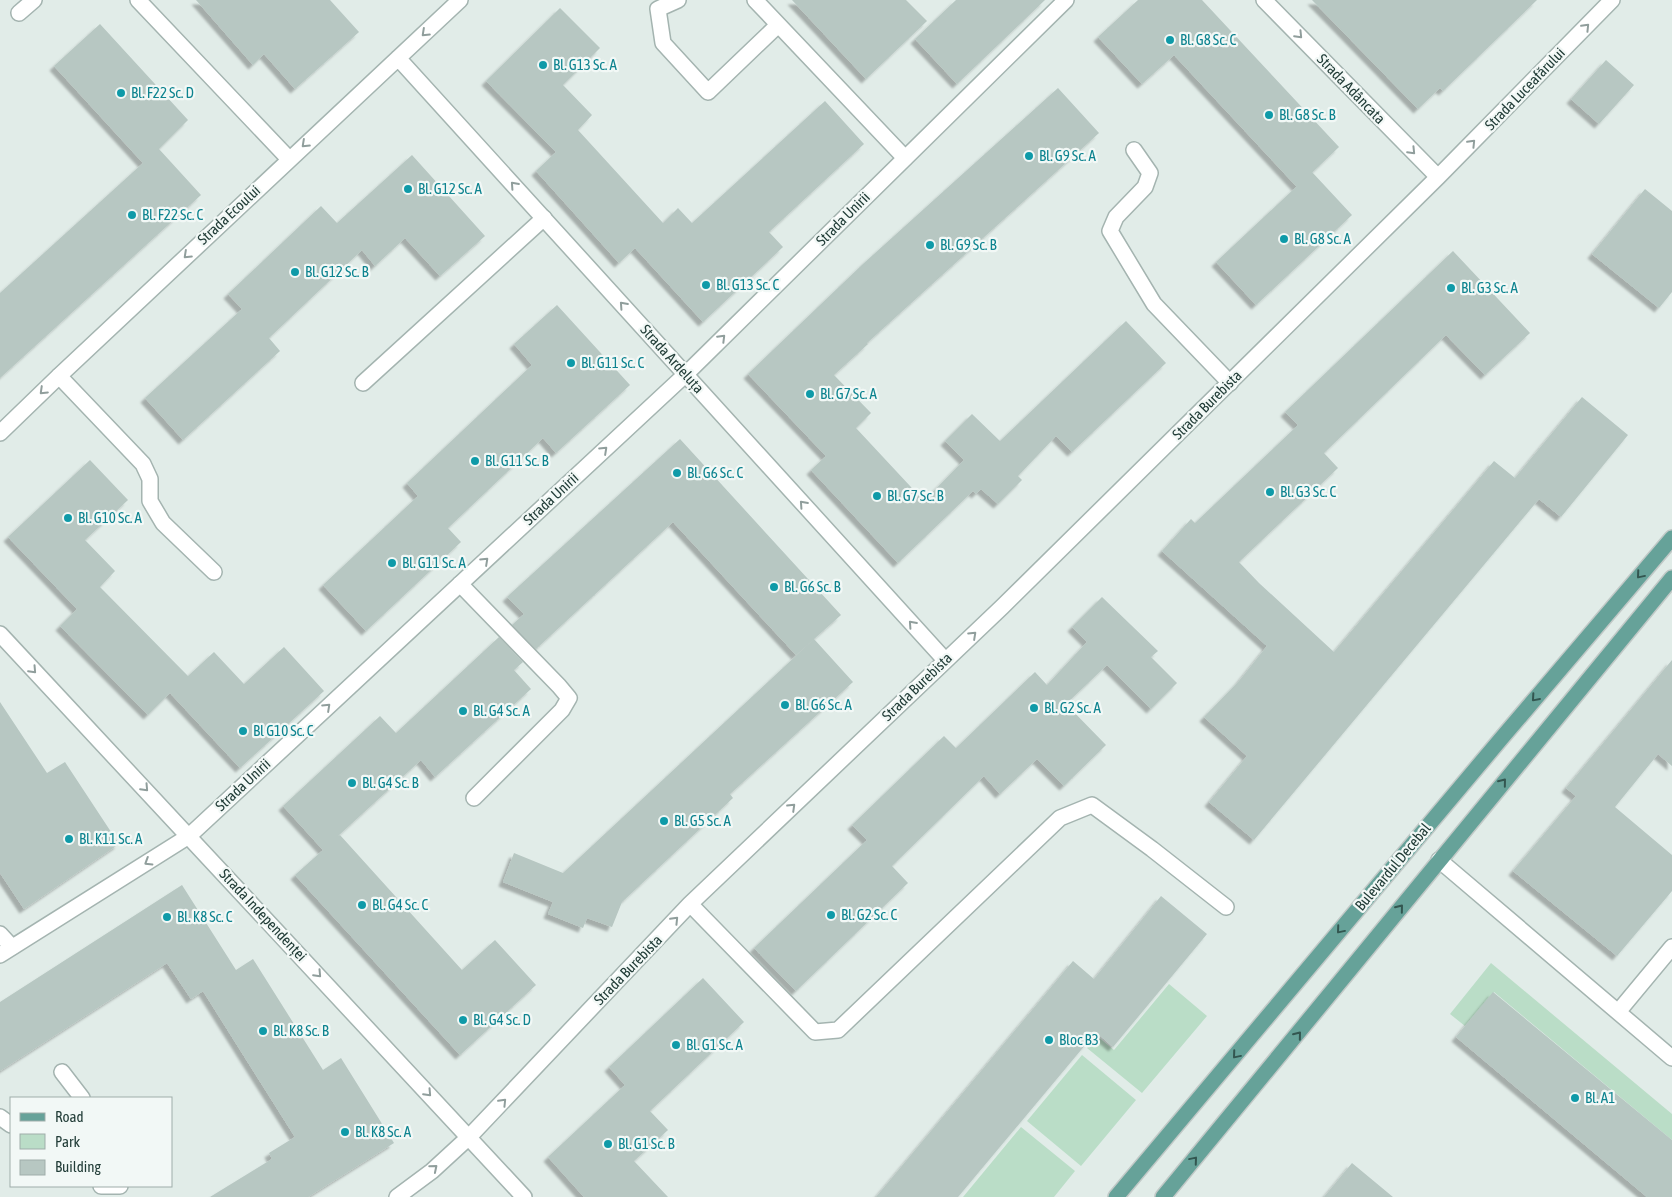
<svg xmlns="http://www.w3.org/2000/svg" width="1672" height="1197" font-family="'Asap Condensed',sans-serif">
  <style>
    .green { fill: #baddc7 }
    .building { fill: #b7c7c2; filter: url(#shadow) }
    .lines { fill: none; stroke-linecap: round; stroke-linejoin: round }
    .service-casing { stroke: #a4b4b0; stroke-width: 18 }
    .minor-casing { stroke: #a4b4b0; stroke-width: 18 }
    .primary-casing { stroke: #c1c9c7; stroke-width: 18 }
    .service { stroke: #fff; stroke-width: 15 }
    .minor { stroke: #fff; stroke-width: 15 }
    .primary { stroke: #66a299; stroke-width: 15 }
    .oneway { stroke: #909e9c }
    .oneway2 { stroke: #335650 }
    .culture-dot { fill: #0f9aa8; stroke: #f2f8f6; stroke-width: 2 }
    .labels { text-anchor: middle; stroke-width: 4.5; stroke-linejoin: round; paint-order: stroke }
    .culture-label { font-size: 15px; fill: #0d838f; stroke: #f2f8f6; text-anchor: start }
    .street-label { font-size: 15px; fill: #223d38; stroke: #f2f8f6 }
  </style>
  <defs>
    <filter id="shadow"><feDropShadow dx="-4.5" dy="4.5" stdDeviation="1" flood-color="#0004"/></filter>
  </defs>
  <rect width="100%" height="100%" fill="#e1ece8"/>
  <path class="green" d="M1491,963l181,151v26l-178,-148 -29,34 -15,-12z
    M1169,984l38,32 -65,77 -55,-45 10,-12 17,14z
    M1082,1055l54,45 -55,66 -54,-45z
    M1021,1127l54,44 -21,26h-91z"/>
  <path class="building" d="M196,0h134l29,32 -64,57 -31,-35 -11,11z
    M792,0h114l21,21 -61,58z
    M956,0h89l-88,84 -42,-45z
    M1138,0h64l137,147 -42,40 -123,-132 -32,29 -44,-47z
    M1312,0h225l-94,91 -3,-3 -22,21z
    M560,8l40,40 -37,37 29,30 -14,15 85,93 15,-15 14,15 133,-122 39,43 -95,88 14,15 -80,75 -68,-74 -16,15 -83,-92 20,-19 -70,-71z
    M100,24l88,96 -29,29 42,46 -201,183v-85l143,-130 -89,-97z
    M1606,60l28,25 -35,39 -28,-25z
    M1058,88l41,45 -232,210 1,1 -34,31 37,38 -15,15 68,73 40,-41 -19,-19 27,-27 28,27 126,-120 40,42 -94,89 -16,-16 -38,40 4,4 -24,24 -17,-15 -5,5 -3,-3 -75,72 -87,-93 15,-14 -78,-82 115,-110z
    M412,155l73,81 -45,40 -35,-38 -30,28 -13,-16 -93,88 11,13 -97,89 -38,-42 97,-89 -14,-15 93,-88 16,17z
    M1312,172l40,43 -96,90 -40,-43z
    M1645,189l27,22v81l-13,16 -67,-54z
    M1453,251l77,82 -45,42 -39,-40 -122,118 14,15 -99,94 20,21 75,69 160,-191 21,17 67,-81 46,38 -67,82 -22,-18 -285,341 -45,-38 38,-46 -43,-39 35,-36 28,-35 -105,-95 29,-32 4,4 103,-98 -13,-13z
    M557,305l73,80 -74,68 -13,-15 -95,90 13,14 -95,89 -43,-46 95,-89 -11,-13 125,-118 -18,-21z
    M680,439l161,176 -45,40 -123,-133 -137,127 -24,-24 12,-11 -17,-17z
    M90,460l38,40 -43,40 30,31 -15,16 88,89 26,-24 30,32 40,-37 40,44 -84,77 -70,-75 -22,22 -88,-89 17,-17 -69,-72z
    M1102,597l56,54 -7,6 26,26 -26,26 -44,-44 -41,39 40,41 -42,41 -27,-27 -37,35 -16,-18 -92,90 16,17 -112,108 -42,-43 113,-108 -15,-15 92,-89 12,12 79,-76 12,13 40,-43 -15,-15z
    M499,637l24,25 -9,8 17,19 -96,88 -14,-17 -83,76 2,-1 122,135 33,-30 41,45 -76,70 -165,-180 28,-25 -40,-44 97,-90 16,17z
    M814,639l39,43 -123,112 3,4 -111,104 -10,25 -25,-9 -4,10 -35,-14 5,-12 -50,-20 11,-29 49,20z
    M1672,660v106l-14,-12 -43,53 57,48v36l-55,65 -104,-85 63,-75 -10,-8z
    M0,702l47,71 18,-11 54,82 -95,65 -24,-36z
    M182,885l54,85 17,-11 70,111 18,-12 53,85 -86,54h-98l62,-38 -3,-6 26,-16 -92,-146 -12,8 -24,-36 -167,108v-69z
    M1161,896l46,38 -94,113 -17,-15 -138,165h-82l197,-236 21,18z
    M703,978l41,44 -94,89 18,19 -34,31 34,36h-84l-36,-40 77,-72 -16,-18z
    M1493,992l179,148v57h-25l-191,-160z
    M1352,1163l41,34h-69z"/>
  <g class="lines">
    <g class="service-casing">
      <path id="service" d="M138,0l151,159
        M678,0l-20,9 5,34 45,49 70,-67
        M755,0l150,158
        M19,13l15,-13
        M1134,150l16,23 -5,14 -29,30 -6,14 44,73 76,79
        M59,376l84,88 7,15v22l13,22 51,49
        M363,383l181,-165
        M460,584l99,102 10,12 -7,12 -88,88
        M0,934l12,13
        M62,1072l20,26
        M0,1117l11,8
        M101,1186h19"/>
    </g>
    <g class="minor-casing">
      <path id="minor" d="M1264,0l174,177
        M398,58l547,602
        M0,433l59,-57 401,-376
        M0,634l524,563
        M1439,860l233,198
        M690,904l125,128 23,-2 222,-212 32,-13 60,44 74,58
        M0,955l189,-119 497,-462 380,-374
        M1618,1012l54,-65
        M397,1197l35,-26 37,-34 221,-233 312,-297 436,-430 174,-177"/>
    </g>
    <g class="primary-casing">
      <path id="primary" d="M1116,1197l384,-457 172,-202
        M1163,1197l509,-619"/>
    </g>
    <use href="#service" class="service"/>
    <use href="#minor" class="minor"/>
    <use href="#primary" class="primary"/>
  </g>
  <defs><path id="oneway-chevron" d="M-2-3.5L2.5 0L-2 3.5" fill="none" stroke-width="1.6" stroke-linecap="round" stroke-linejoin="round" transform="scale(1.25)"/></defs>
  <g class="oneway">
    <use href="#oneway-chevron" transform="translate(1586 27) rotate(-46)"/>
    <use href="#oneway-chevron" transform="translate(425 33) rotate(137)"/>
    <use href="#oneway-chevron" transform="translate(1299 35) rotate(46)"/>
    <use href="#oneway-chevron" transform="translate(1472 143) rotate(-46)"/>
    <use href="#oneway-chevron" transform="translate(305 144) rotate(137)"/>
    <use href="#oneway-chevron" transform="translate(1412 151) rotate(46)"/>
    <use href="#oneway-chevron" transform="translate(514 185) rotate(-132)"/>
    <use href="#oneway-chevron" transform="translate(187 255) rotate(137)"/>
    <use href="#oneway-chevron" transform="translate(623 305) rotate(-132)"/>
    <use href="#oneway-chevron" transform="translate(722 338) rotate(-45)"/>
    <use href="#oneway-chevron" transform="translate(43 391) rotate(136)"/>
    <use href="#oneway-chevron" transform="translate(604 450) rotate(-43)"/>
    <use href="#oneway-chevron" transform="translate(803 504) rotate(-132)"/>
    <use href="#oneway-chevron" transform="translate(485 561) rotate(-43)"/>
    <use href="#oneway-chevron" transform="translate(912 624) rotate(-132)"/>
    <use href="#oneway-chevron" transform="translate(973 635) rotate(-43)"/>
    <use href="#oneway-chevron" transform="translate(33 670) rotate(47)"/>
    <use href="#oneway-chevron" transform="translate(327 707) rotate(-43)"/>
    <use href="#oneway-chevron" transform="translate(145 788) rotate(47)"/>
    <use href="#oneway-chevron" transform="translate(792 807) rotate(-44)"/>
    <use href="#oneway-chevron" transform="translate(148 862) rotate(148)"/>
    <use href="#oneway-chevron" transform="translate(675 920) rotate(-46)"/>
    <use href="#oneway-chevron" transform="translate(318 974) rotate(47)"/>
    <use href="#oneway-chevron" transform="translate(428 1093) rotate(47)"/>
    <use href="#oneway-chevron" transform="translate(503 1102) rotate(-46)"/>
    <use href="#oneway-chevron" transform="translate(434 1168) rotate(-40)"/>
  </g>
  <g class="oneway2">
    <use href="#oneway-chevron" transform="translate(1640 575) rotate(130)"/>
    <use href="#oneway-chevron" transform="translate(1535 698) rotate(131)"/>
    <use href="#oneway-chevron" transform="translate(1503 782) rotate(-51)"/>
    <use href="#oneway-chevron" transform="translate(1400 908) rotate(-51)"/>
    <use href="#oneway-chevron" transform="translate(1340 930) rotate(130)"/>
    <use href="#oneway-chevron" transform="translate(1298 1035) rotate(-51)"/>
    <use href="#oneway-chevron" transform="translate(1236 1055) rotate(130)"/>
    <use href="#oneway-chevron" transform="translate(1194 1160) rotate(-50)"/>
  </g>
  <g class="culture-dot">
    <circle cx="1170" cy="40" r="5"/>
    <circle cx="543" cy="65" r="5"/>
    <circle cx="121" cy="93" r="5"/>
    <circle cx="1269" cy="115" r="5"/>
    <circle cx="1029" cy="156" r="5"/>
    <circle cx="408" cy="189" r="5"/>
    <circle cx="132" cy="215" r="5"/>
    <circle cx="1284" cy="239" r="5"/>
    <circle cx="930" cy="245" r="5"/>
    <circle cx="295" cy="272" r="5"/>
    <circle cx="706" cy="285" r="5"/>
    <circle cx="1451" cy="288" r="5"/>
    <circle cx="571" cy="363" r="5"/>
    <circle cx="810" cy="394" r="5"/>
    <circle cx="475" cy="461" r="5"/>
    <circle cx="677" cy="473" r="5"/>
    <circle cx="1270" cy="492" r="5"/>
    <circle cx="877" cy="496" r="5"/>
    <circle cx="68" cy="518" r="5"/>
    <circle cx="392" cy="563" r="5"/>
    <circle cx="774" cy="587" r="5"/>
    <circle cx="785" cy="705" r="5"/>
    <circle cx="1034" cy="708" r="5"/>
    <circle cx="463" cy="711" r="5"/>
    <circle cx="243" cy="731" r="5"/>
    <circle cx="352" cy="783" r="5"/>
    <circle cx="664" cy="821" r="5"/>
    <circle cx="69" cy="839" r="5"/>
    <circle cx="362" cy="905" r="5"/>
    <circle cx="831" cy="915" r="5"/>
    <circle cx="167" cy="917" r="5"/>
    <circle cx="463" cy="1020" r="5"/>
    <circle cx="263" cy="1031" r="5"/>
    <circle cx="1049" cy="1040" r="5"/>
    <circle cx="676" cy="1045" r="5"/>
    <circle cx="1575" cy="1098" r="5"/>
    <circle cx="345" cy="1132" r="5"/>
    <circle cx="608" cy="1144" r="5"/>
  </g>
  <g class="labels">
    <g class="culture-label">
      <text x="1180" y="45">Bl. G8 Sc. C</text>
      <text x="553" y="70">Bl. G13 Sc. A</text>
      <text x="131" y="98">Bl. F22 Sc. D</text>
      <text x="1279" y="120">Bl. G8 Sc. B</text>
      <text x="1039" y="161">Bl. G9 Sc. A</text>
      <text x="418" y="194">Bl. G12 Sc. A</text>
      <text x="142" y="220">Bl. F22 Sc. C</text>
      <text x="1294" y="244">Bl. G8 Sc. A</text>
      <text x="940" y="250">Bl. G9 Sc. B</text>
      <text x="305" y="277">Bl. G12 Sc. B</text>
      <text x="716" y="290">Bl. G13 Sc. C</text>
      <text x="1461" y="293">Bl. G3 Sc. A</text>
      <text x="581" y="368">Bl. G11 Sc. C</text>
      <text x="820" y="399">Bl. G7 Sc. A</text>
      <text x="485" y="466">Bl. G11 Sc. B</text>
      <text x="687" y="478">Bl. G6 Sc. C</text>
      <text x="1280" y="497">Bl. G3 Sc. C</text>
      <text x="887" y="501">Bl. G7 Sc. B</text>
      <text x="78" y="523">Bl. G10 Sc. A</text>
      <text x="402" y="568">Bl. G11 Sc. A</text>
      <text x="784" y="592">Bl. G6 Sc. B</text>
      <text x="795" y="710">Bl. G6 Sc. A</text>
      <text x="1044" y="713">Bl. G2 Sc. A</text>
      <text x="473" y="716">Bl. G4 Sc. A</text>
      <text x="253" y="736">Bl G10 Sc. C</text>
      <text x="362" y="788">Bl. G4 Sc. B</text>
      <text x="674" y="826">Bl. G5 Sc. A</text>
      <text x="79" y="844">Bl. K11 Sc. A</text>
      <text x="372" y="910">Bl. G4 Sc. C</text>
      <text x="841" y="920">Bl. G2 Sc. C</text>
      <text x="177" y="922">Bl. K8 Sc. C</text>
      <text x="473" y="1025">Bl. G4 Sc. D</text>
      <text x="273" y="1036">Bl. K8 Sc. B</text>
      <text x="1059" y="1045">Bloc B3</text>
      <text x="686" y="1050">Bl. G1 Sc. A</text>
      <text x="1585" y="1103">Bl. A1</text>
      <text x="355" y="1137">Bl. K8 Sc. A</text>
      <text x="618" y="1149">Bl. G1 Sc. B</text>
    </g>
    <g class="street-label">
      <text transform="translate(1351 89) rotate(46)" y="5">Strada Adâncata</text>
      <text transform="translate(1525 89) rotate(-46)" y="5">Strada Luceafărului</text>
      <text transform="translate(229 215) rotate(-43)" y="5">Strada Ecoului</text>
      <text transform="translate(843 219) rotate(-45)" y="5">Strada Unirii</text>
      <text transform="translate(672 359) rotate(48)" y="5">Strada Ardeluța</text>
      <text transform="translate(1207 405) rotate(-45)" y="5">Strada Burebista</text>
      <text transform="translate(551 499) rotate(-43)" y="5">Strada Unirii</text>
      <text transform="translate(917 687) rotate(-44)" y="5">Strada Burebista</text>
      <text transform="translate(243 785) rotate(-43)" y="5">Strada Unirii</text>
      <text transform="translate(1393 867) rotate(-50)" y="5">Bulevardul Decebal</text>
      <text transform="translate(263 915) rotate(47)" y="5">Strada Independenței</text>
      <text transform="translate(628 970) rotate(-46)" y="5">Strada Burebista</text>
    </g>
  </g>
  <rect x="10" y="1097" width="162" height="90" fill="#f2f8f6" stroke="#9fadaa"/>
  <rect x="20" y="1113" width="25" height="8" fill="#66a299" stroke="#9fadaa"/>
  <text x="55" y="1122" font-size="15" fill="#223d38">Road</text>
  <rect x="20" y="1134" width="25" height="15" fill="#baddc7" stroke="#9fadaa"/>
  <text x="55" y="1147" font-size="15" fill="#223d38">Park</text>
  <rect x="20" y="1160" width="25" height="15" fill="#b7c7c2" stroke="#9fadaa"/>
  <text x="55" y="1172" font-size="15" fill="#223d38">Building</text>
</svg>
